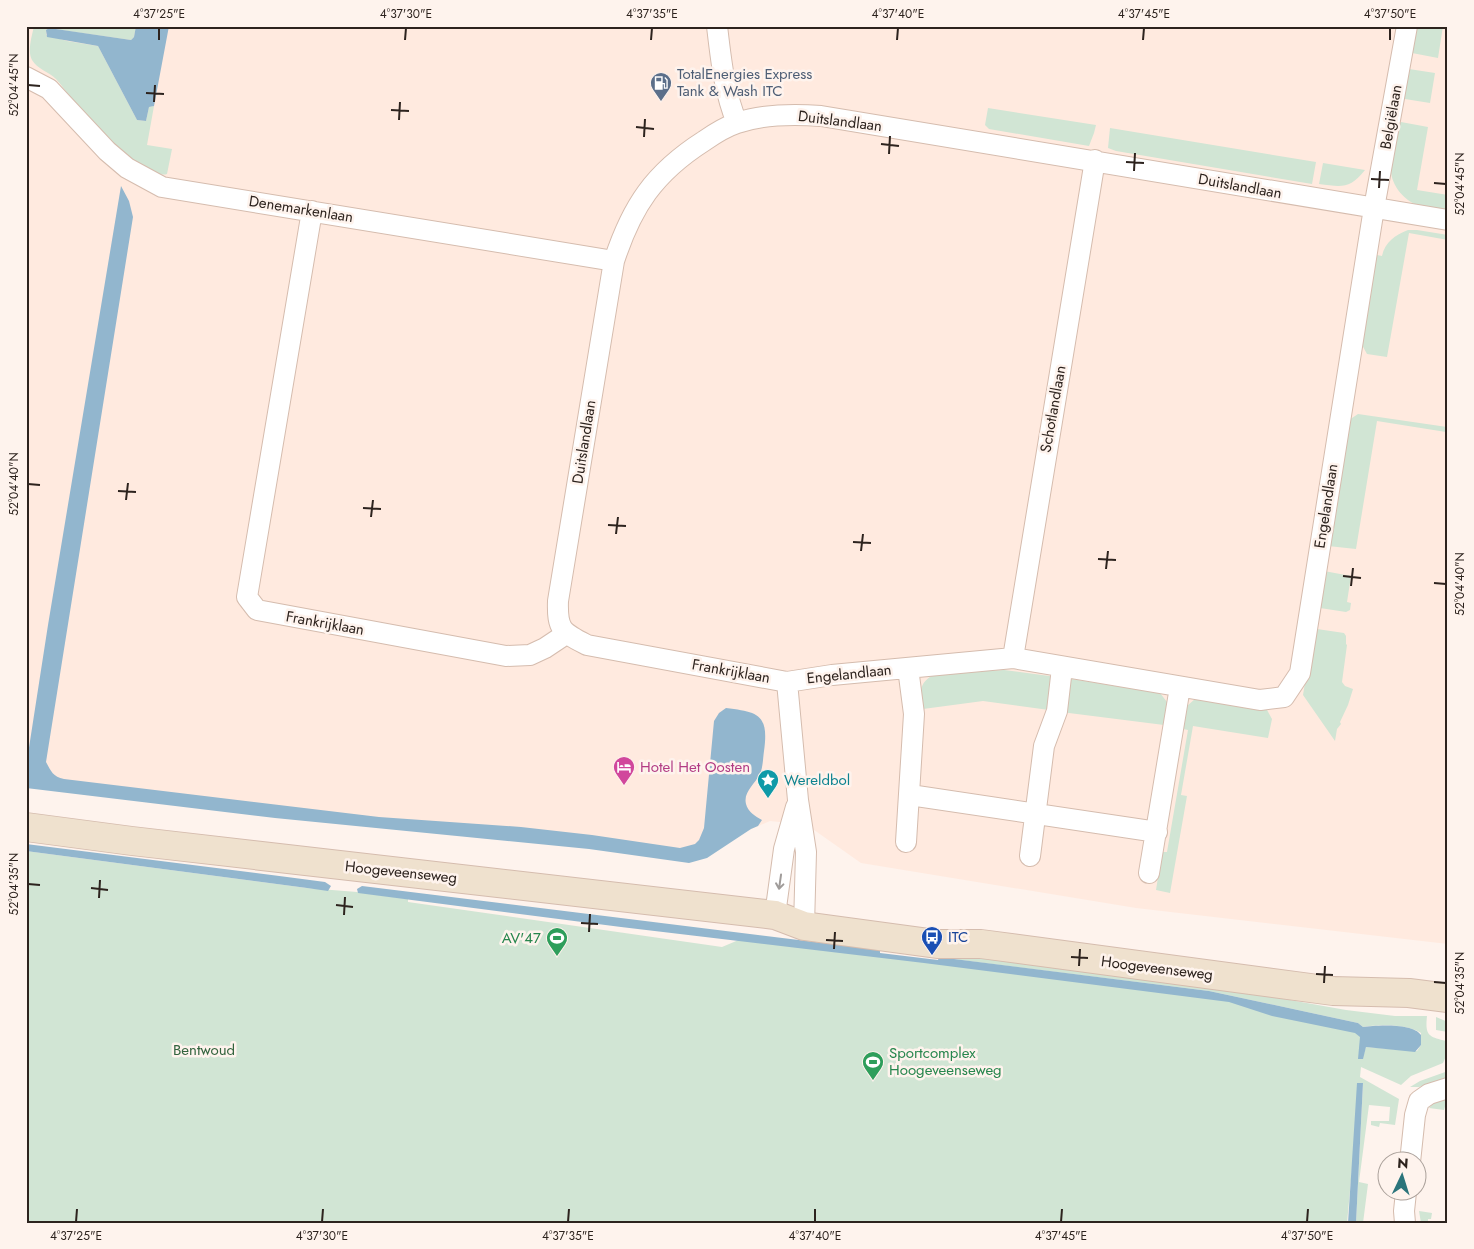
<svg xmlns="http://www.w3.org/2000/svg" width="1474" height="1249" font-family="Jost,sans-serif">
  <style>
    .built { fill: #ffeadf }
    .green { fill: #d1e5d4 }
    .water { fill: #92b6ce }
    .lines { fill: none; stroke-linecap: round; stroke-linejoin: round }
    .minor-casing { stroke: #d5bcae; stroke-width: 22 }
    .secondary-casing { stroke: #d5bcae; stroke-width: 30 }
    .minor { stroke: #fff; stroke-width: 20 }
    .secondary { stroke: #efe1ce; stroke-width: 28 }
    .oneway { stroke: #a09c9a }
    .ticks { fill: none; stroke: #2d231e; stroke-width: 2 }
    .labels { text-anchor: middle; stroke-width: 5; stroke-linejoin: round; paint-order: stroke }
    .service-label { font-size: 15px; fill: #4e5e75; stroke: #fef3ed; text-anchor: start }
    .street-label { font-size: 15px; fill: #2d231e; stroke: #fef3ed }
    .hotel-label { font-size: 15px; fill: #b23c85; stroke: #fef3ed; text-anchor: start }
    .culture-label { font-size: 15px; fill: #0d838f; stroke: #fef3ed; text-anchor: start }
    .transit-label { font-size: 15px; fill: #164399; stroke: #fef3ed; text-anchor: start }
    .leisure-label { font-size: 15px; fill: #27864d; stroke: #fef3ed; text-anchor: end }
    .park-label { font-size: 15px; fill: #33643e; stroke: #fef3ed }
    .neatline { fill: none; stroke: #2d231e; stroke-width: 2 }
    .ticks-label { font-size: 12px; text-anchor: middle; fill: #2d231e }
  </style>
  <rect width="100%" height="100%" fill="#fef3ed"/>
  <path class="built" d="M26,26h1422v918l-312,-36 -275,-45 -54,-38 -37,-4 -80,34 -664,-73z"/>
  <path class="green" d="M34,26h102l-2,11 -3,3 -84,-12 -1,7 21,6 31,5 39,74 9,1 3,-14 5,-1 -7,39 25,4 -5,25c-16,6 -65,-37 -76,-49 -13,-14 -22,-32 -35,-46 -7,-7 -19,-10 -24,-19 -5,-9 0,-24 2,-34z
    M1414,26h29l-5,32 -26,-5z
    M1409,69l26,4 -5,30 -25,-4 -2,-2z
    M988,108l108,17 -2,8 -5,13 -100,-17 -4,-4z
    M1401,122l27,5 -11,63 31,5v16c-9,-2 -19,-2 -28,-5 -15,-4 -30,-21 -29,-38 0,-14 5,-29 7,-43z
    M1110,128l206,34 -4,22 -196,-33 -8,-3z
    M1323,163l42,7c-15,19 -23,17 -46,14z
    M1408,230h9l31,5v5l-39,-7 -22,124 -20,-3 -6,-11 16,-88 5,1c3,-14 13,-21 26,-26z
    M1358,414l89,13 -1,5 -69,-11 -21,128 -28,-3 21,-126z
    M1324,571l27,5 -4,26 4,1 -1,7 -4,2 -26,-4z
    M1317,629l27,4 2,3v8l1,1 -5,37 3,4 8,3 -5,16 -8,17 1,2 -4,5 -2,12 -32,-46 10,-62z
    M1004,670l53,7 -8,33 -66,-9 -60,8c-2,-18 -6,-24 11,-35z
    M1065,678l95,15 7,9 -3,23 -103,-13z
    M1195,699l72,11 5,9 -4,19 -75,-12 -12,69 6,1 -17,97 -14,-3 6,-38h5l21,-122 -5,-1 4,-23z
    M26,851l281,37 50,4 51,7v3l314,45 19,-8 479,60 144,34 -2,26 4,-12 51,4 4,-6v-12c-13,-9 -42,-9 -58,-6l-5,-4 -149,-32 -256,-32 1,-2 37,2 236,30 119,21 49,6h32c-2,19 1,21 19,25 3,5 0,17 -3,22l-32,13 -10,9 -40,-18 -1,10 39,22 -4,26 -15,-2 -1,4 -8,-2v-4h18l1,-14 -21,-2 -10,77 9,2 -5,39h-7l7,-140h-3l-13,140h-1321z
    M1436,1017l12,5v10l-12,-2z
    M1448,1071v6l-29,10h-9l10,-6z
    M1448,1096l-4,14 -15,-2 5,-6z
    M1419,1211l13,2 -1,6h-3v4h-7z"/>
  <path class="water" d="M136,26h33l-15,80 -5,1 -3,14 -9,-1 -39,-74 -51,-9 -1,-7 3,-2 82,12 3,-3z
    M121,186l8,15 4,16 -87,545c5,9 7,15 18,17l315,38 142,10 71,8 88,13 15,-4 4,-4 5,-12 10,-107 5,-8 7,-5c33,4 43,7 38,43 -1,7 -1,16 -4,23 -5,10 -17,18 -14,30 2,8 9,12 16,16l-4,6 -7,3 -44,29 -18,5 -100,-14 -314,-31 -249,-30v-21l22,-142z
    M26,844l261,33 38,5 6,4 -3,5 -21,-3 -281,-37z
    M362,886l518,64v3l58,7 1,-3h15v2l255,32 149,32 5,4c14,-2 50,-4 58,8v10l-6,7 -49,-5 -3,12h-5l2,-22 -5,-4 -83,-17 -43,-14 -305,-39 -303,-36 -263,-34 -1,-4z
    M1357,1083h6l-7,140h-8z"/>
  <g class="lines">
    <g class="minor-casing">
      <path id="minor" d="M717,26c4,34 7,65 20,97
        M1407,26l-33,182 -74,465 -16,24 -24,3 -247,-42 -181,17 -45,7 -200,-37c-25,-13 -30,-15 -29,-44l56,-340c18,-55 40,-88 90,-120 10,-7 21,-14 33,-18 26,-9 57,-9 84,-7l627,104
        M26,77l23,12 58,62 20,17 35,19 452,74
        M312,211l-65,386 10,13 249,46 24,-1 15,-7 21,-14
        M1013,658l82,-498
        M787,682l11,118 8,52 -2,74
        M910,795l247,37
        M906,842l8,-128 -6,-46
        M1030,856l14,-110 13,-35 5,-43
        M1149,873l31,-186
        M775,915l9,-66 12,-42
        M1410,1162l5,-47 4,-14 10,-7 19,-6
        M1405,1223l-1,-12 2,-19"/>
    </g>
    <g class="secondary-casing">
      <path id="secondary" d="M26,827l106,14 643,74 29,11 133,18h44l352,47 76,2 39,5"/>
    </g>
    <use href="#minor" class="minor"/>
    <use href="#secondary" class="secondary"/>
  </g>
  <defs><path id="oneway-shaft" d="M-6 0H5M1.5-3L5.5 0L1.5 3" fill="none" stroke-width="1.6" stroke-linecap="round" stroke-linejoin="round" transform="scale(1.25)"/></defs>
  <use class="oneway" href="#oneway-shaft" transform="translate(780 882) rotate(98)"/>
  <path class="ticks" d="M159,40v-12M405,40l1,-12M651,40l1,-12M897,40l1,-12M1143,40l1,-12M1390,40v-12M28,85l12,1M146,93l18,1M154,102l1,-17M391,110l18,1M399,120l1,-18M636,127l18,2M644,137l1,-18M881,144l18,2M889,154l1,-18M1126,162l18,1M1134,171l1,-18M1371,179l18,1M1434,183l12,1M1379,188l1,-17M28,484l12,1M118,491l18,1M126,500l2,-17M363,508l18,1M371,517l2,-17M608,525l18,1M616,534l2,-17M853,542l18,1M861,551l2,-17M1098,559l18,1M1106,569l2,-18M1343,576l18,2M1434,583l12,1M1351,586l2,-18M28,884l12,1M91,888l17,2M99,898l1,-18M336,905l17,2M344,915l1,-18M581,923l17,1M589,932l1,-18M826,940l17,1M834,949l1,-17M1071,957l17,1M1079,966l1,-17M1316,974l17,1M1434,982l12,1M1324,983l1,-17M76,1222l1,-13M322,1222l1,-13M568,1222l1,-13M815,1222v-13M1061,1222l1,-13M1307,1222l1,-13"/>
  <defs>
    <g id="fuel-pin" transform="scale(1.125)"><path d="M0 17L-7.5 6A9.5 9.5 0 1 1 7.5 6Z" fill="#5c6f8a" stroke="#fef3ed"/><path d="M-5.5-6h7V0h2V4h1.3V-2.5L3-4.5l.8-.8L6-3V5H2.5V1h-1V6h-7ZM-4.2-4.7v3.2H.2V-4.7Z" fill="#fff"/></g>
    <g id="hotel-pin" transform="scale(1.125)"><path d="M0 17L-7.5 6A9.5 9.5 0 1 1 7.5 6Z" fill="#d1479c" stroke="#fef3ed"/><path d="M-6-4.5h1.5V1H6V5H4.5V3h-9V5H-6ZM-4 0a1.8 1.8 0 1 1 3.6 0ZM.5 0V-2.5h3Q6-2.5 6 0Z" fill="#fff"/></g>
    <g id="sight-pin" transform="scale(1.125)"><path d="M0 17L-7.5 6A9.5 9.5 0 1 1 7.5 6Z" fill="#0f9aa8" stroke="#fef3ed"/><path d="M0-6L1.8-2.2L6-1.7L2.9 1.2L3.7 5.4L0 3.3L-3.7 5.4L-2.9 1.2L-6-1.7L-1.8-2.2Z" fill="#fff"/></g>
    <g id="bus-pin" transform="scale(1.125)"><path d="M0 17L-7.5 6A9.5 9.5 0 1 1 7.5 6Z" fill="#1a4fb4" stroke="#fef3ed"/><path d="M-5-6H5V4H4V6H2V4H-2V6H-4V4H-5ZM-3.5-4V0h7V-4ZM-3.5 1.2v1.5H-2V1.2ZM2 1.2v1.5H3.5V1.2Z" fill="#fff"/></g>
    <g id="stadium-pin" transform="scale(1.125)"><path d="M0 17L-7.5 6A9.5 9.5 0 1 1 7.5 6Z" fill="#2e9e5b" stroke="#fef3ed"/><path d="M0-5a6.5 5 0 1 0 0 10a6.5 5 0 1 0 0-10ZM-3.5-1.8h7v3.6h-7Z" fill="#fff"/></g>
  </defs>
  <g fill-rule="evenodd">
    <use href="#fuel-pin" x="661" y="83"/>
    <use href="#hotel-pin" x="624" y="767"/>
    <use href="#sight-pin" x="768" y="780"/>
    <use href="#bus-pin" x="932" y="937"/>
    <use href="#stadium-pin" x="557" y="938"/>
    <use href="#stadium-pin" x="873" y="1062"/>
  </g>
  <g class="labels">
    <g class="service-label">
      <text x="677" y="79">TotalEnergies Express<tspan x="677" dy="17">Tank &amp; Wash ITC</tspan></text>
    </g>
    <g class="street-label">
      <text transform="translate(1391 117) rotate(-80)" y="5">Belgiëlaan</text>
      <text transform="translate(840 121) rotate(7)" y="5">Duitslandlaan</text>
      <text transform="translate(1240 186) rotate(10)" y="5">Duitslandlaan</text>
      <text transform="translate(301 209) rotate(9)" y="5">Denemarkenlaan</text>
      <text transform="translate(1053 409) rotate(-80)" y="5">Schotlandlaan</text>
      <text transform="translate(584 442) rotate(-81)" y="5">Duitslandlaan</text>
      <text transform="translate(1326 506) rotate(-81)" y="5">Engelandlaan</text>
      <text transform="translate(325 623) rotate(10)" y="5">Frankrijklaan</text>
      <text transform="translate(731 671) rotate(10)" y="5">Frankrijklaan</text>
      <text transform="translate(849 674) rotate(-6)" y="5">Engelandlaan</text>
      <text transform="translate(401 872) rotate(6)" y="5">Hoogeveenseweg</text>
      <text transform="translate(1157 968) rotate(7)" y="5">Hoogeveenseweg</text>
    </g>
    <g class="hotel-label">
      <text x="640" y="772">Hotel Het Oosten</text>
    </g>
    <g class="culture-label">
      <text x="784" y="785">Wereldbol</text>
    </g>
    <g class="transit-label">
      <text x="948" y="942">ITC</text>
    </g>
    <g class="leisure-label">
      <text x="541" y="943">AV'47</text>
      <text x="889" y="1058" text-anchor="start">Sportcomplex<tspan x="889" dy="17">Hoogeveenseweg</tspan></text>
    </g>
    <g class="park-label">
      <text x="204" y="1055">Bentwoud</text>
    </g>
  </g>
  <rect width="1474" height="1249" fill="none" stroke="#fef3ed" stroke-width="55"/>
  <g transform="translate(1402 1176) rotate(4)"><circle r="24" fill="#fef3ed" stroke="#aaa09a"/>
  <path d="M0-4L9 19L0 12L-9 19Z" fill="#2b747b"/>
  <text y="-8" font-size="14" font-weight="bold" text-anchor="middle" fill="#2d231e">N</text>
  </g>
  <rect x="28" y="28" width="1418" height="1194" class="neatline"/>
  <g class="ticks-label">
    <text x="159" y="18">4°37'25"E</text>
    <text x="406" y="18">4°37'30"E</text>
    <text x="652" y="18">4°37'35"E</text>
    <text x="898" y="18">4°37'40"E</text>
    <text x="1144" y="18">4°37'45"E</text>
    <text x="1390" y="18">4°37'50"E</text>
    <text transform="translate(14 85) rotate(-90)" y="4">52°04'45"N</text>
    <text transform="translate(1460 184) rotate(-90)" y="4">52°04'45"N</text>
    <text transform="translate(14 484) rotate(-90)" y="4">52°04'40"N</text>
    <text transform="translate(1460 584) rotate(-90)" y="4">52°04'40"N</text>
    <text transform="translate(14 884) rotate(-90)" y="4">52°04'35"N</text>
    <text transform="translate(1460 983) rotate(-90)" y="4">52°04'35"N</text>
    <text x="76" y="1240">4°37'25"E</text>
    <text x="322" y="1240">4°37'30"E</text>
    <text x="568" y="1240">4°37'35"E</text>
    <text x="815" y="1240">4°37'40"E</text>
    <text x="1061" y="1240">4°37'45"E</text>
    <text x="1307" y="1240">4°37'50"E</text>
  </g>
</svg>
